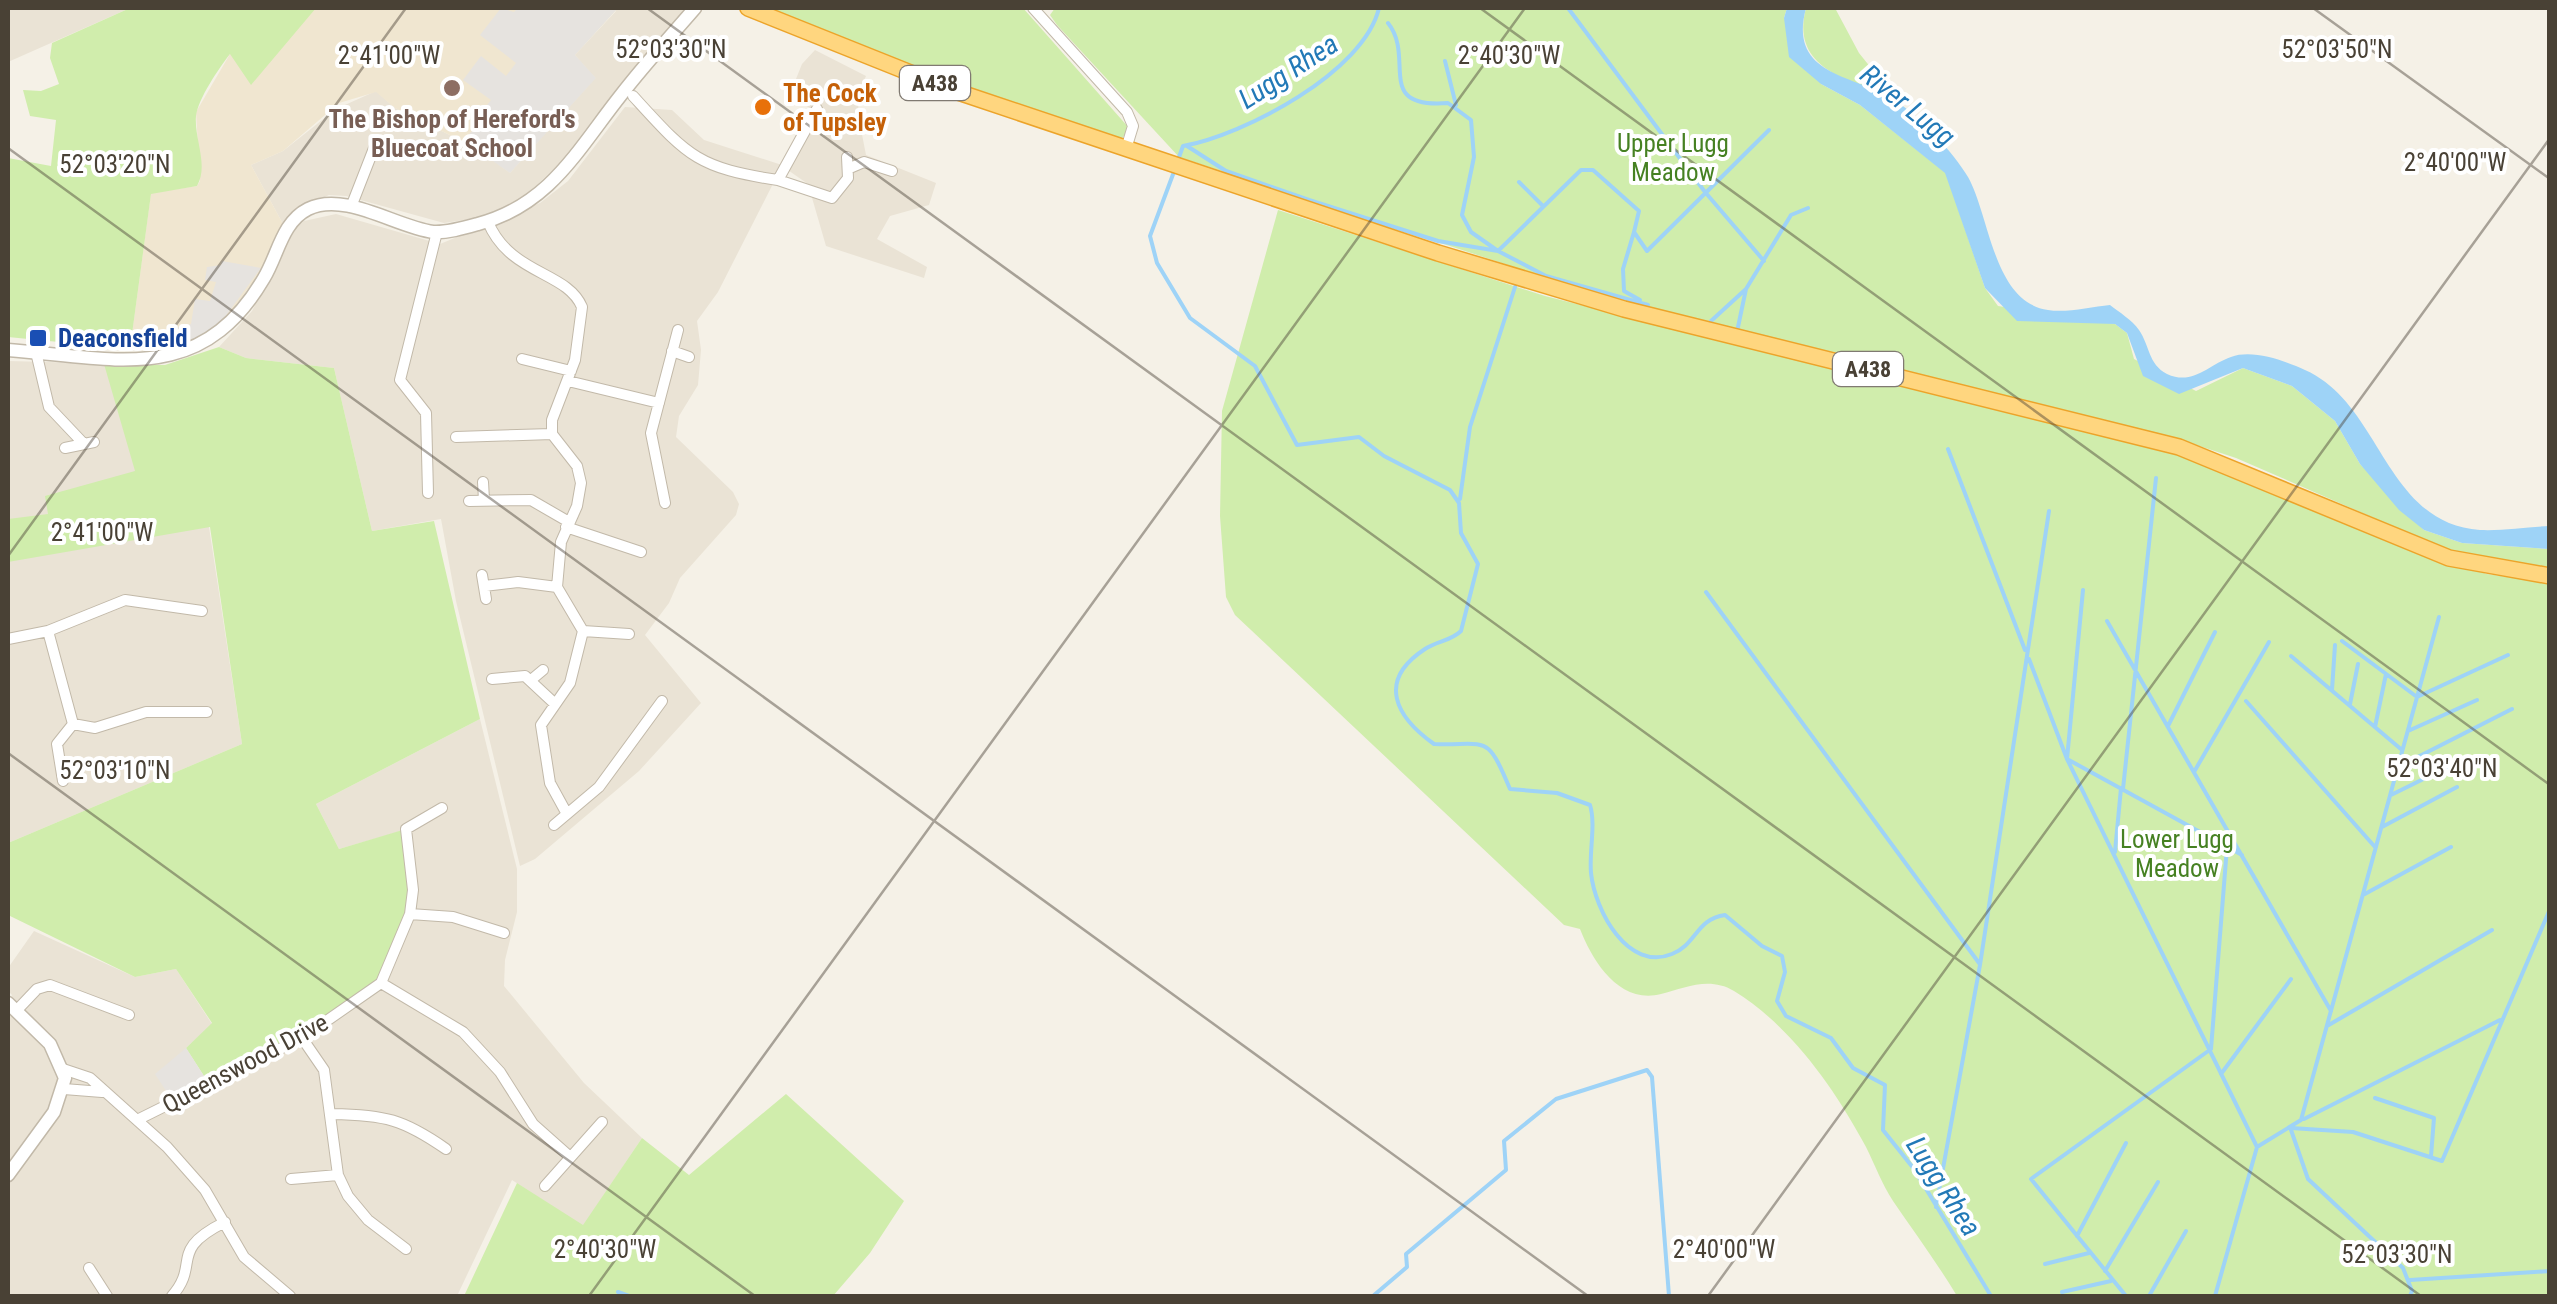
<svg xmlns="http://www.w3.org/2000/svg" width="2557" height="1304" font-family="'Roboto Condensed',sans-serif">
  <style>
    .residential { fill: #eae3d5 }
    .education { fill: #f0e6d0 }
    .green { fill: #d0edac }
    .parking { fill: #e6e3df }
    .water { fill: #9ed3f7 }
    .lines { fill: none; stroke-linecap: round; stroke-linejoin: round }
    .stream { stroke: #9ed3f7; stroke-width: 4 }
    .minor-casing { stroke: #c2b9a9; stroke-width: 12 }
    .tertiary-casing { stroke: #c2b9a9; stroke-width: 15 }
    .trunk-casing { stroke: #eca42a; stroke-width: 18 }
    .minor { stroke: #fff; stroke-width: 10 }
    .tertiary { stroke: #fff; stroke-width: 12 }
    .trunk { stroke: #ffd67f; stroke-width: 15 }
    .ticks { fill: none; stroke: #494135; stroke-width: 2.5; stroke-opacity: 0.45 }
    .education-dot { fill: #8d6e63; stroke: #fff; stroke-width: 4 }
    .food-dot { fill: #e8710a; stroke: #fff; stroke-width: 4 }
    .transit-dot { fill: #1a4fb4; stroke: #fff; stroke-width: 4 }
    .labels { text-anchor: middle; stroke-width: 8; stroke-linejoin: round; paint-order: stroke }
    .shield { fill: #fff; stroke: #807a72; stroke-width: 2.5 }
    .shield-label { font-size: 22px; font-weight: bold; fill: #494135 }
    .food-label { font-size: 25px; font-weight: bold; fill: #c56008; stroke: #fff; text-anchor: start }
    .education-label { font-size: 25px; font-weight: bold; fill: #785e54; stroke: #fff }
    .park-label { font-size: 25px; fill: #468122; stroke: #fff }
    .transit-label { font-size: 25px; font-weight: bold; fill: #164399; stroke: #fff; text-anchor: start }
    .street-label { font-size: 25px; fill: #494135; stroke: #fff }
    .water-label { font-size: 28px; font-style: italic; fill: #2279b7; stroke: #fff }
    .ticks-label { font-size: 25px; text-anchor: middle; fill: #494135; stroke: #fff; stroke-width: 8; stroke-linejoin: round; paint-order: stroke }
  </style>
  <rect width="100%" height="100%" fill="#f5f1e7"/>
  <path class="residential" d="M8,8h122l-122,54z
    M613,8h72l-109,140 -53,50 -32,18 -47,7 -98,-27 -17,-1 -26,12 -20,17 -32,-59 32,-14 53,-42 40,-18 19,17 83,41 32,24 85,-95 -20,-23 41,-44z
    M815,50l51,26 -7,16 -1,22 8,41 70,28 -7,22 -39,11 -13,23 50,28 -3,11 -98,-32 -18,-62 -26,-18 -64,126 -21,29 4,29 -3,35 -19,31 -3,21 57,55 6,12 -3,11 -56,63 -11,25 -24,32 56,68 -62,68 -104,88 -15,7 -64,-265 -15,-82 -69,12 -38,-163 -88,-10 -27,-11 33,-36 43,-82 9,-8 32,-7 104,30 100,-41 28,-22 57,-74 47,3 32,30 78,25 30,-56 -13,-7 -7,-13 10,-25z
    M8,361l157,4 44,162 33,217 -234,99z
    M480,719l37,150v43l-12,48 -1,26 80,97 58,55 -59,88 -71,-46 -55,116h-449v-290l4,-11 -4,-4v-23l26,-37 101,46 41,-8 36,55 -26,24 24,39 195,-257 -66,19 -23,-45z"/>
  <path class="education" d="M199,8h414l3,2 -41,45 21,23 -86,95 -32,-24 -83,-41 -19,-16 -37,11 -56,48 -32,14 32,59 -19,43 -41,56 -28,20 -36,9 -29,-3 21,-156 46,-7 3,-5 -4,-69 34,-58z"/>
  <path class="green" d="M130,8h186l-65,77 -21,-31c-11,14 -32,45 -34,62 -2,23 13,49 1,70l-46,8 -21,155 -122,-12v-179l43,8 5,-46 -26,-4 -7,-26 18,1 18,-7 -9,-26 2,-15z
    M764,8h259l106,120 -8,12 -194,-68z
    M1055,8h732l-3,10 37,66 39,21 86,68 39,115 13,18 117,18 12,9 7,26 62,32 47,-23 49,18 43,35 25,43 64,66 38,13 87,6v18l-79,-10 -27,-9 -207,-90 -67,-22 -579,-144 -411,-135 -122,-132 -7,-10z
    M1806,8h29l24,45 41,51c-45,-24 -111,-32 -94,-96z
    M1278,210l267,86 663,167 236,97 43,14 62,9v713h-592c-20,-33 -42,-63 -64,-95 -11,-17 -18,-36 -27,-54 -31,-58 -75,-121 -132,-156 -25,-15 -49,-3 -73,3 -42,11 -69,-34 -81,-65l-16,-4 -329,-310 -9,-18 -6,-81 2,-105z
    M219,347l27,11 88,10 38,163 62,-10 46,198 -164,85 23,45 67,-20 7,61 -32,93 -170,104 -25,-39 26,-25 -36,-54 -41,8 -127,-62v-72l234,-99 -32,-217 -202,35v-43l40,-5 -3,-18 90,-25 -31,-107 61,1z
    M786,1094l118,107 -34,52 -37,43h-204l-11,-4 -3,4h-151l53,-113 66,42 59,-87 47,37z"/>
  <path class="parking" d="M501,8l13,4 4,-4 98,2 -41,45 21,23 -86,95 -47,-33 27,-26 -6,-5 7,-9 -28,-20 18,-24 25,20 10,-13 -36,-28z
    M222,261l39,7 -39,53 -28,20 -40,7 -4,-14 41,-10 4,-25 15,2 6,-19 -11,-2 2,-13 14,-2z
    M186,1048l25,39 -37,16 -19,-29z"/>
  <path class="water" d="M1787,8h19c-19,71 52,65 94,96 24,17 53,48 68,73 22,39 25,125 80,133 18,3 43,-3 62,-5 9,7 22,15 29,25 11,16 9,34 28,44 26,12 41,-9 64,-17 22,-8 54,4 74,13 77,34 79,153 175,160 23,1 47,-3 69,-4v23l-87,-6 -38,-13 -25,-20 -39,-46 -25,-43 -43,-35 -49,-18 -64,26 -36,-18 -16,-43 -12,-9 -98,-3 -32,-33 -40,-115 -85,-68 -39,-21 -32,-27 -5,-39z"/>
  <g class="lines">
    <path class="stream" d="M1568,8l137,184 59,69
      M1388,23c28,35 -15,86 60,80l23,17 3,37 -12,58 9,17 27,19 83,-81h12l46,41 -5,21
      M1445,61l11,44
      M1187,146l39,25 83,29 129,41 60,10 48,25 102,29
      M1178,160l5,-14c61,-11 181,-74 196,-138
      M1175,169l-25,67 7,27 33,55 65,48 42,79 62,-8 25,19 66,34 9,13 2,30 17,31 -17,67c-10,10 -24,10 -36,18 -49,32 -29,68 9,95 54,2 52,-12 76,45l47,4 33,12c6,19 -1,47 1,68 4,38 37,99 81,81 25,-10 24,-35 53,-39l37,31 20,10 3,16 -8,29 9,15 45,22 22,30 32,17 -2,45 31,39 77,127
      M1519,182l23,23
      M1640,300l-16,-9 -1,-22 11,-37 13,19 122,-121
      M1711,321l35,-32 45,-74 17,-7
      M1738,327l8,-38
      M1948,449l77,201
      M1460,499l10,-72 45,-140
      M2083,590l-16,169 190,388
      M1706,592l273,371
      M2107,621l224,390
      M2342,641l75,56 91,-42
      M2291,656l111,94
      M2029,659l38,100 175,96
      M2332,690l3,-45
      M2246,701l129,146
      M2350,704l8,-40
      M2168,726l47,-94
      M2375,727l11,-53
      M2408,731l69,-31
      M2400,766l112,-57
      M2194,772l75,-130
      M2123,789l33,-311
      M2391,795l67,-33
      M2382,827l75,-40
      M2115,852l6,-64
      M2363,895l88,-48
      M2327,1026l165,-96
      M2221,1074l70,-95
      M2375,1098l59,20 -3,38
      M2304,1119l196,-99
      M2290,1127l18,52 95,89 9,23 -2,5
      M2291,1128l62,4 89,29 108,-252
      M1936,1207l44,-242 69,-454
      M2077,1236l49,-93
      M2045,1264l44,-11
      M2105,1271l53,-89
      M2410,1280l140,-9
      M618,1292l11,4
      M2062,1292l49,-11
      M1373,1296l34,-29 -1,-13 100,-84 -2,-29 52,-42 91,-29 5,7 17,219
      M2126,1296l-95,-117 180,-130 16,-202
      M2149,1296l37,-65
      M2215,1296l42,-149 44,-27 138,-503"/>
    <g class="minor-casing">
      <path id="minor" d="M1033,8l94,104 6,14 -7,23
        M633,96c54,59 63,72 145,84l39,-71
        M850,168l14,-6 28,9
        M778,180l54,18 16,-20 -1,-21
        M351,207l25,-64
        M488,222c22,53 79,49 94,85l-7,53 -23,60v14l25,32 4,17 -4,23 -16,36 -4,45 26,44 -13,52 -29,42 9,58 17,31
        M672,351l17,6
        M36,352l13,55 35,37
        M522,359l49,12
        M568,381l91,22
        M456,437l96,-3
        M65,448l29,-6
        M483,482l1,18
        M428,493l-2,-80 -26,-33 37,-148
        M469,501l62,-1 38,22
        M665,503l-14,-70 27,-103
        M566,527l75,25
        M482,575l4,24
        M484,586l34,-4 39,5
        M48,631l25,93 22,4 51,-16h61
        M583,631l46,3
        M8,639l40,-8 77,-31 77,11
        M492,679l33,-3 29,27
        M531,680l12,-10
        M63,781l-6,-37 16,-20
        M554,825l45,-38 63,-86
        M410,914l43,3 51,16
        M381,983l82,49 37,40 33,52 36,32
        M17,1010l20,-21 13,-4 79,30
        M302,1038l22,32 14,105 10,21 20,24 38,29
        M63,1069l27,9 77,69 38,43 39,67 46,39
        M64,1089l38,3
        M332,1114c53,1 71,5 114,35
        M139,1119l163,-81 79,-55 29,-69 3,-24 -7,-61 36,-21
        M291,1179l47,-4
        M545,1186l57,-64
        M89,1268l18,28
        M172,1296c29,-33 -5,-45 53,-74"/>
    </g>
    <g class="tertiary-casing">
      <path id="tertiary" d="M8,350c107,8 192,37 256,-72 14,-23 18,-56 44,-69 37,-18 88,18 125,23 14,1 31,-4 45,-8 72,-19 100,-75 143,-129 23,-30 49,-58 74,-87
        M8,1003l42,41 15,34 -11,34 -46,63"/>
    </g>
    <g class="trunk-casing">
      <path id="trunk" d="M748,8l210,84 480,161 186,56 555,138 270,111 101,18"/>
    </g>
    <use href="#minor" class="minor"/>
    <use href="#tertiary" class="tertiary"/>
    <use href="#trunk" class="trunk"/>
  </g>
  <path class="ticks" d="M647,8l1774,1288M1480,8l1070,777M2313,8l237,171M8,148l1580,1148M8,556l398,-548M8,753l747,543M589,1296l936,-1288M1708,1296l842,-1158"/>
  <circle class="education-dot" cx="452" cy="88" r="10"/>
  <circle class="food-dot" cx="763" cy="107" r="10"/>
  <rect class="transit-dot" x="28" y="328" width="20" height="20" rx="5"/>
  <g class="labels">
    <g class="shield">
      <rect x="900" y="66" width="70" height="34" rx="8"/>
      <rect x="1833" y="352" width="70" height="34" rx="8"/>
    </g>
    <g class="shield-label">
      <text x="935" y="91">A438</text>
      <text x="1868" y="377">A438</text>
    </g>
    <g class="food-label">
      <text x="783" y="102">The Cock<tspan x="783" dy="29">of Tupsley</tspan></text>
    </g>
    <g class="education-label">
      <text x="452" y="128">The Bishop of Hereford's<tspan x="452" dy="29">Bluecoat School</tspan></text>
    </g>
    <g class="park-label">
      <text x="1673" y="152">Upper Lugg<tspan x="1673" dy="29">Meadow</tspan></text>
      <text x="2177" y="848">Lower Lugg<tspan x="2177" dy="29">Meadow</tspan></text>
    </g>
    <g class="transit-label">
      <text x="58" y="347">Deaconsfield</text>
    </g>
    <g class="street-label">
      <text transform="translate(245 1063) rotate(-28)" y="9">Queenswood Drive</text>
    </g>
    <g class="water-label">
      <text transform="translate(1288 71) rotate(-33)" y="10">Lugg Rhea</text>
      <text transform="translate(1908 105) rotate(39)" y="10">River Lugg</text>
      <text transform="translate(1944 1186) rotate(57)" y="10">Lugg Rhea</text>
    </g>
  </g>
  <g class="ticks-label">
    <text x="671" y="58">52°03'30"N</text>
    <text x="2337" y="58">52°03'50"N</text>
    <text x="389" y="64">2°41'00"W</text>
    <text x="1509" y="64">2°40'30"W</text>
    <text x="2455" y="171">2°40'00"W</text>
    <text x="115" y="173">52°03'20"N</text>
    <text x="102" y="541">2°41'00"W</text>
    <text x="2442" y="777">52°03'40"N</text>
    <text x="115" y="779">52°03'10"N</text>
    <text x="605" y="1258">2°40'30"W</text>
    <text x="1724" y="1258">2°40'00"W</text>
    <text x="2397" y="1263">52°03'30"N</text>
  </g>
  <rect width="2557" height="1304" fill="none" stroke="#494135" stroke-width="20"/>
</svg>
